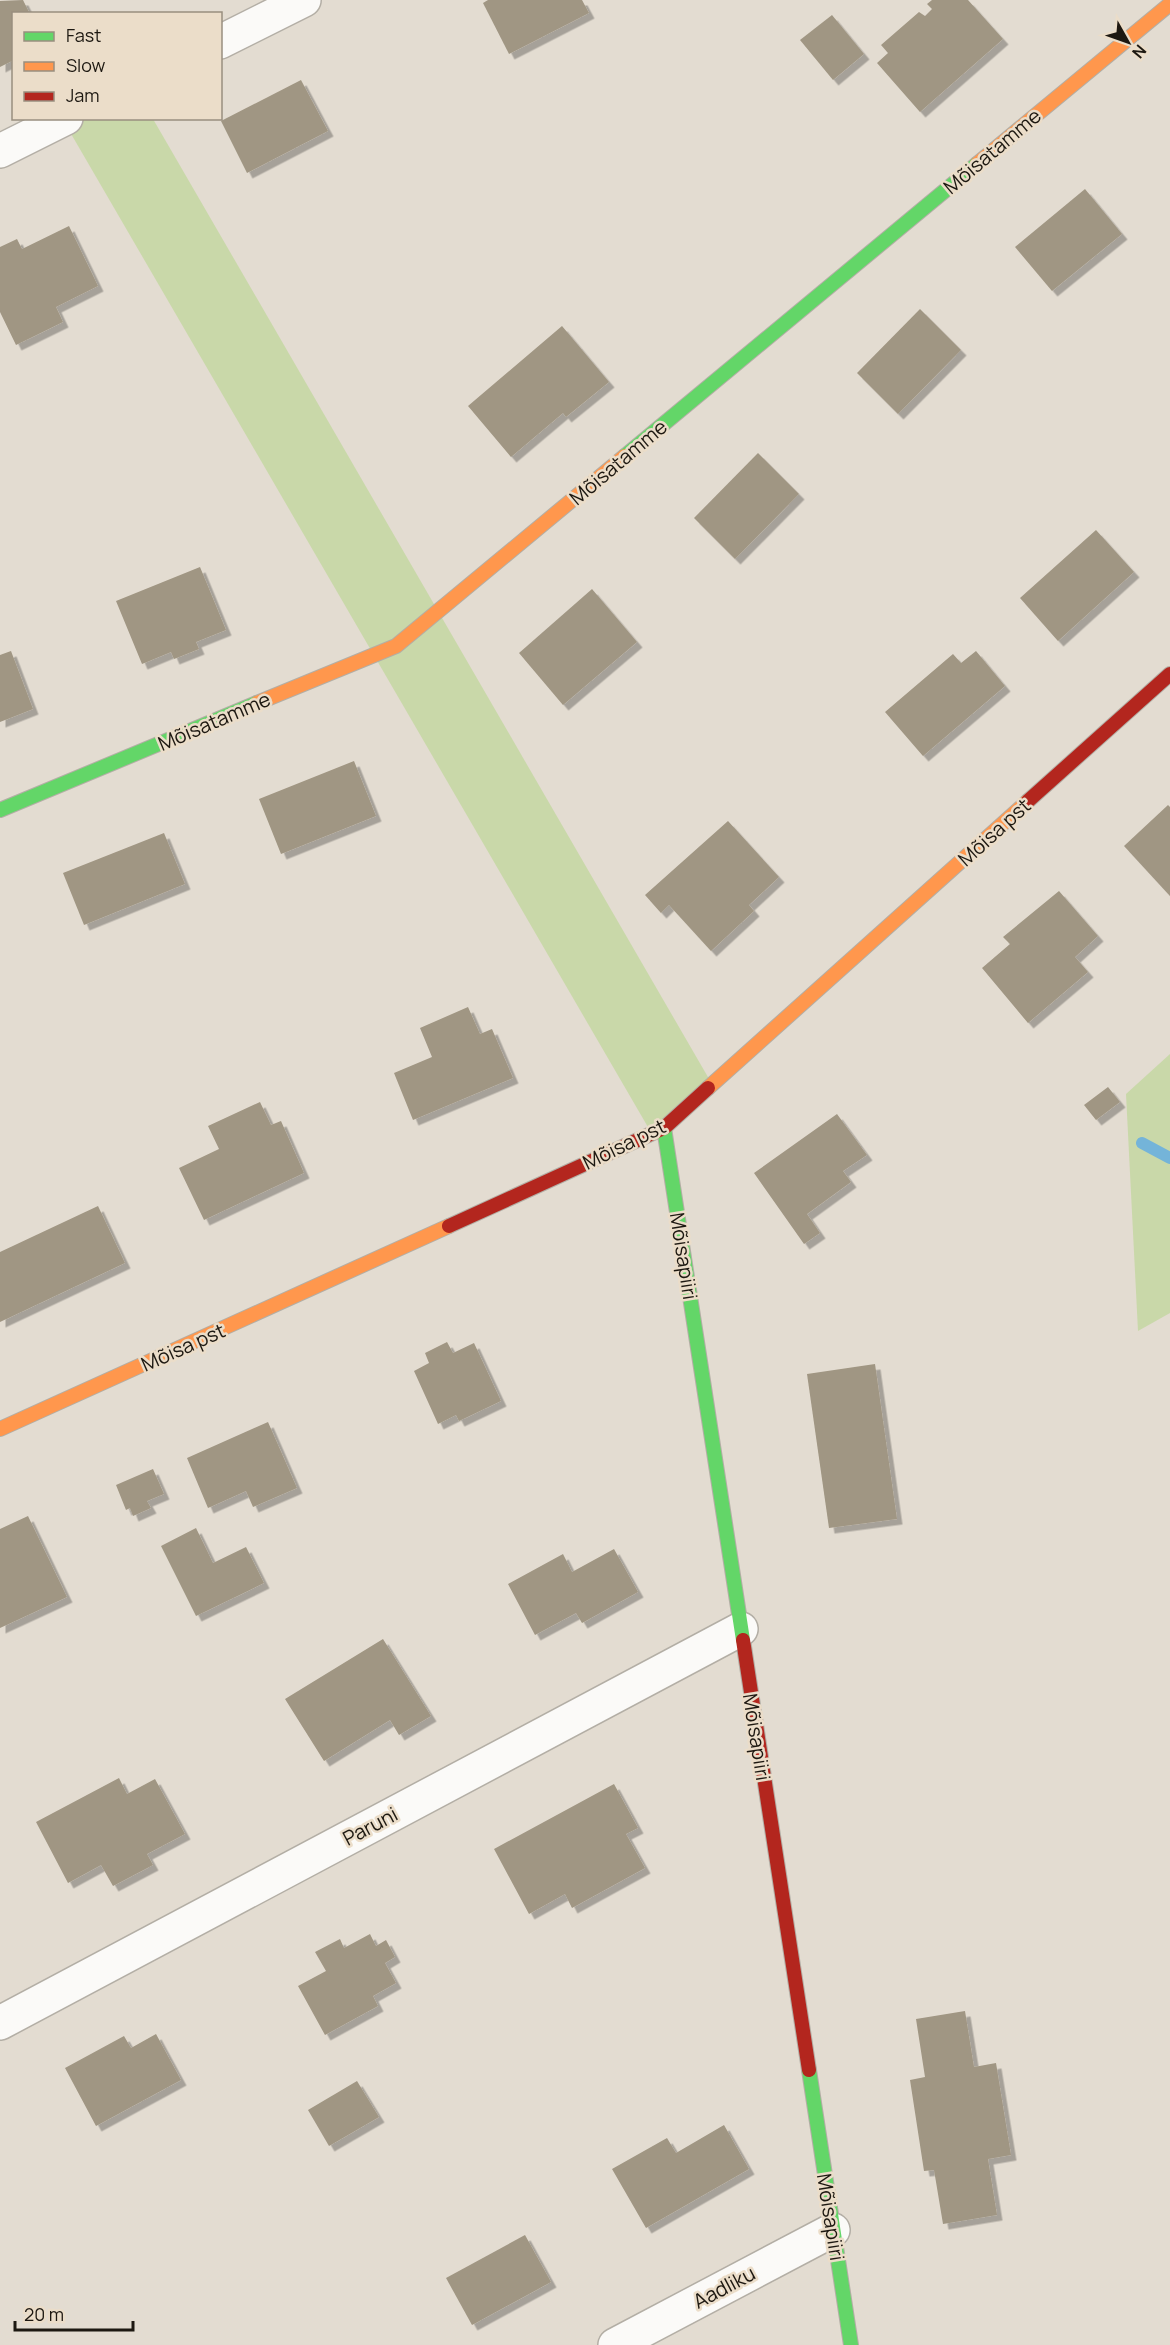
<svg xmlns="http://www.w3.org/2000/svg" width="1170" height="2345" viewBox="0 0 1170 2345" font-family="Manrope,sans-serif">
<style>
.green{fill:#c9d8a9}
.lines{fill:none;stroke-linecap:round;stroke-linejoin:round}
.stream{stroke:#74b4d9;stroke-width:12}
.building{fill:#a09683;filter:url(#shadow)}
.street-casing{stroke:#b3aea5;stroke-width:36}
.fast-casing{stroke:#b3aea5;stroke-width:16}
.slow-casing{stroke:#b3aea5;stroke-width:16}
.jam-casing{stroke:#b3aea5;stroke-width:16}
.street{stroke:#fbfaf8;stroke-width:33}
.fast{stroke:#63d668;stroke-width:14}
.slow{stroke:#ff974d;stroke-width:14}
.jam{stroke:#b3261e;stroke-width:14}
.labels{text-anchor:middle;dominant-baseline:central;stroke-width:5;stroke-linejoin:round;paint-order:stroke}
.street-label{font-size:20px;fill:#1d1811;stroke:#ebddc9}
</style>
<defs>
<filter id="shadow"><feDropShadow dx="5.5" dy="5.5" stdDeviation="0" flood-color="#0004"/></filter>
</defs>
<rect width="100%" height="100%" fill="#e3dcd1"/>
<g class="green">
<polygon points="66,118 153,119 712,1084 652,1134 63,120"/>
<polygon points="1170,1054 1170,1313 1138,1331 1126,1094"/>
</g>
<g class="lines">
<polyline class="stream" points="1142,1143 1170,1158"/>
</g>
<g class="building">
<polygon points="23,0 30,14 14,14 14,60 0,67 0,1"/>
<polygon points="488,0 582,0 589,13 509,54 483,3"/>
<polygon points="932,0 968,0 1003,39 920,112 877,63 888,53 881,45 919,12 925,16 932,9 927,4"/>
<polygon points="832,15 864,54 833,80 800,40"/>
<polygon points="301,80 328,131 247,173 221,121"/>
<polygon points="1085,189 1122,234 1052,291 1015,247"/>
<polygon points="69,226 98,286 56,307 63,322 16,345 0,312 0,247 17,239 22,249"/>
<polygon points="920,309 961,350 898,414 857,373"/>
<polygon points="562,326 609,382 566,417 563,413 511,457 468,406"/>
<polygon points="758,453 799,494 735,559 694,518"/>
<polygon points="1096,530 1134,572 1058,641 1020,598"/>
<polygon points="200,567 226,630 196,642 199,649 174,659 171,652 142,664 116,601"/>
<polygon points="592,589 637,642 563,705 519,653"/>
<polygon points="11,651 33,709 0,722 0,655"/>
<polygon points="976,651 1005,686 923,756 885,712 953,654 961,663"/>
<polygon points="354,761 376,816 281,854 259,799"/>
<polygon points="1168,805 1170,807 1170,896 1124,846"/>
<polygon points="728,821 779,877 749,905 754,911 711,951 669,905 661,913 645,895"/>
<polygon points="164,833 185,884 84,925 63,873"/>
<polygon points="1059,891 1098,936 1075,957 1088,972 1028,1023 982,968 1010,944 1003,937"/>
<polygon points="468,1007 480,1034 492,1029 513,1078 413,1120 394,1073 432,1057 420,1028"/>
<polygon points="1108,1087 1120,1102 1096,1120 1084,1105"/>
<polygon points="260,1102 271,1125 281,1121 304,1173 204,1220 179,1168 219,1149 208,1126"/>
<polygon points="837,1114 867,1155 843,1171 851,1182 807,1214 820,1233 804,1244 754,1173"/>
<polygon points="98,1206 125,1263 0,1322 0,1252"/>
<polygon points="447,1342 453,1353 474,1343 501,1401 459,1421 456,1415 438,1424 414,1371 429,1363 425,1353"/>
<polygon points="875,1364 897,1519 829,1528 807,1374"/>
<polygon points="268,1422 297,1488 253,1507 246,1491 208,1508 187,1458"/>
<polygon points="153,1469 164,1494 147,1501 151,1508 133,1516 130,1508 126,1510 116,1485"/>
<polygon points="28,1516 67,1597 0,1628 0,1529"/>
<polygon points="196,1528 213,1563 246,1547 264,1583 196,1616 161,1546"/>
<polygon points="614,1549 638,1592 582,1623 576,1613 535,1635 508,1584 563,1554 572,1572"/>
<polygon points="383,1639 431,1716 399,1735 390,1720 324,1761 285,1699"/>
<polygon points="119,1778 127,1794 155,1779 185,1834 147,1854 153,1865 113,1886 101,1865 68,1883 36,1822"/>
<polygon points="614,1784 638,1828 626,1834 645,1868 572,1908 565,1894 529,1914 494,1849"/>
<polygon points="370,1934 376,1946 386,1940 395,1957 385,1963 396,1983 373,1996 378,2006 325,2035 298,1986 326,1971 315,1952 340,1939 344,1948"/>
<polygon points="965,2011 974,2067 996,2063 1011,2155 988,2159 997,2215 943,2224 934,2170 924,2171 910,2080 925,2077 916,2019"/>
<polygon points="156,2034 181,2080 96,2126 65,2068 124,2036 131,2048"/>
<polygon points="357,2081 379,2117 329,2146 308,2110"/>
<polygon points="724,2125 749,2169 646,2228 612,2169 667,2138 676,2153"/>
<polygon points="525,2235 551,2282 472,2325 446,2278"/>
</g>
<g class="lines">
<defs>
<g id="street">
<polyline points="220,42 304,0"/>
<polyline points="0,151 66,118"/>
<polyline points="0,2023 741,1629"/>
<polyline points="615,2345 833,2230"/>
</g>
<g id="fast">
<polyline points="625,456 977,164"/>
<polyline points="0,810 257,703"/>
<polyline points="664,1128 743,1640"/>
<polyline points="809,2070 851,2345"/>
</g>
<g id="slow">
<polyline points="977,164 1170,4"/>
<polyline points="257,703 396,646 625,456"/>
<polyline points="708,1088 1028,801"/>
<polyline points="0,1429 449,1226"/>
</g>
<g id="jam">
<polyline points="1028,801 1170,674"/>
<polyline points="449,1226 664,1128 708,1088"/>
<polyline points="743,1640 809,2070"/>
</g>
</defs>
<use href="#street" class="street-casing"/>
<use href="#fast" class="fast-casing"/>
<use href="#slow" class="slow-casing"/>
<use href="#jam" class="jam-casing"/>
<use href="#street" class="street"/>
<use href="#fast" class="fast"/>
<use href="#slow" class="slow"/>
<use href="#jam" class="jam"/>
</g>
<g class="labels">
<g class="street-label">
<text transform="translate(992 151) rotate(-40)">Mõisatamme</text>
<text transform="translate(618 462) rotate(-40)">Mõisatamme</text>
<text transform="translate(214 721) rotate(-23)">Mõisatamme</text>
<text transform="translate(994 832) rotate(-42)">Mõisa pst</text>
<text transform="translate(624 1144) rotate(-26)">Mõisa pst</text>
<text transform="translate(684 1256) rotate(81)">Mõisapiiri</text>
<text transform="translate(183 1347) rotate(-24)">Mõisa pst</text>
<text transform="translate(757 1737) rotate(81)">Mõisapiiri</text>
<text transform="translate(370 1826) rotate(-28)">Paruni</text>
<text transform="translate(831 2217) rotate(81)">Mõisapiiri</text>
<text transform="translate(724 2287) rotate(-28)">Aadliku</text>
</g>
</g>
<rect x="12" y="12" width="210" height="108" fill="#ebddc9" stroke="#998e7f" stroke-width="1.5"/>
<rect x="24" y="32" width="30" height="9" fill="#63d668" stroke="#998e7f" stroke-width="1.5"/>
<text x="66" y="42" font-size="18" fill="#1d1811">Fast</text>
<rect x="24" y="62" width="30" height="9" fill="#ff974d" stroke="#998e7f" stroke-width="1.5"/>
<text x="66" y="72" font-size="18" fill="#1d1811">Slow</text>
<rect x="24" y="92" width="30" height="9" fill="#b3261e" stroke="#998e7f" stroke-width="1.5"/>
<text x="66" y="102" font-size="18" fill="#1d1811">Jam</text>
<g transform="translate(1128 42) rotate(130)" stroke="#ebddc9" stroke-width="4.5" paint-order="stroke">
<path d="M0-4.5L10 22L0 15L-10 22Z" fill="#1d1811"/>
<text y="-9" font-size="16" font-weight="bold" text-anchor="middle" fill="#1d1811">N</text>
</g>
<path d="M15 2321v9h118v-9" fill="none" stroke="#1d1811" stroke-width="3"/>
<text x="24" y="2321" font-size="18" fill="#1d1811" stroke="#ebddc9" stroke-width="4.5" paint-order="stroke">20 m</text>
</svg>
